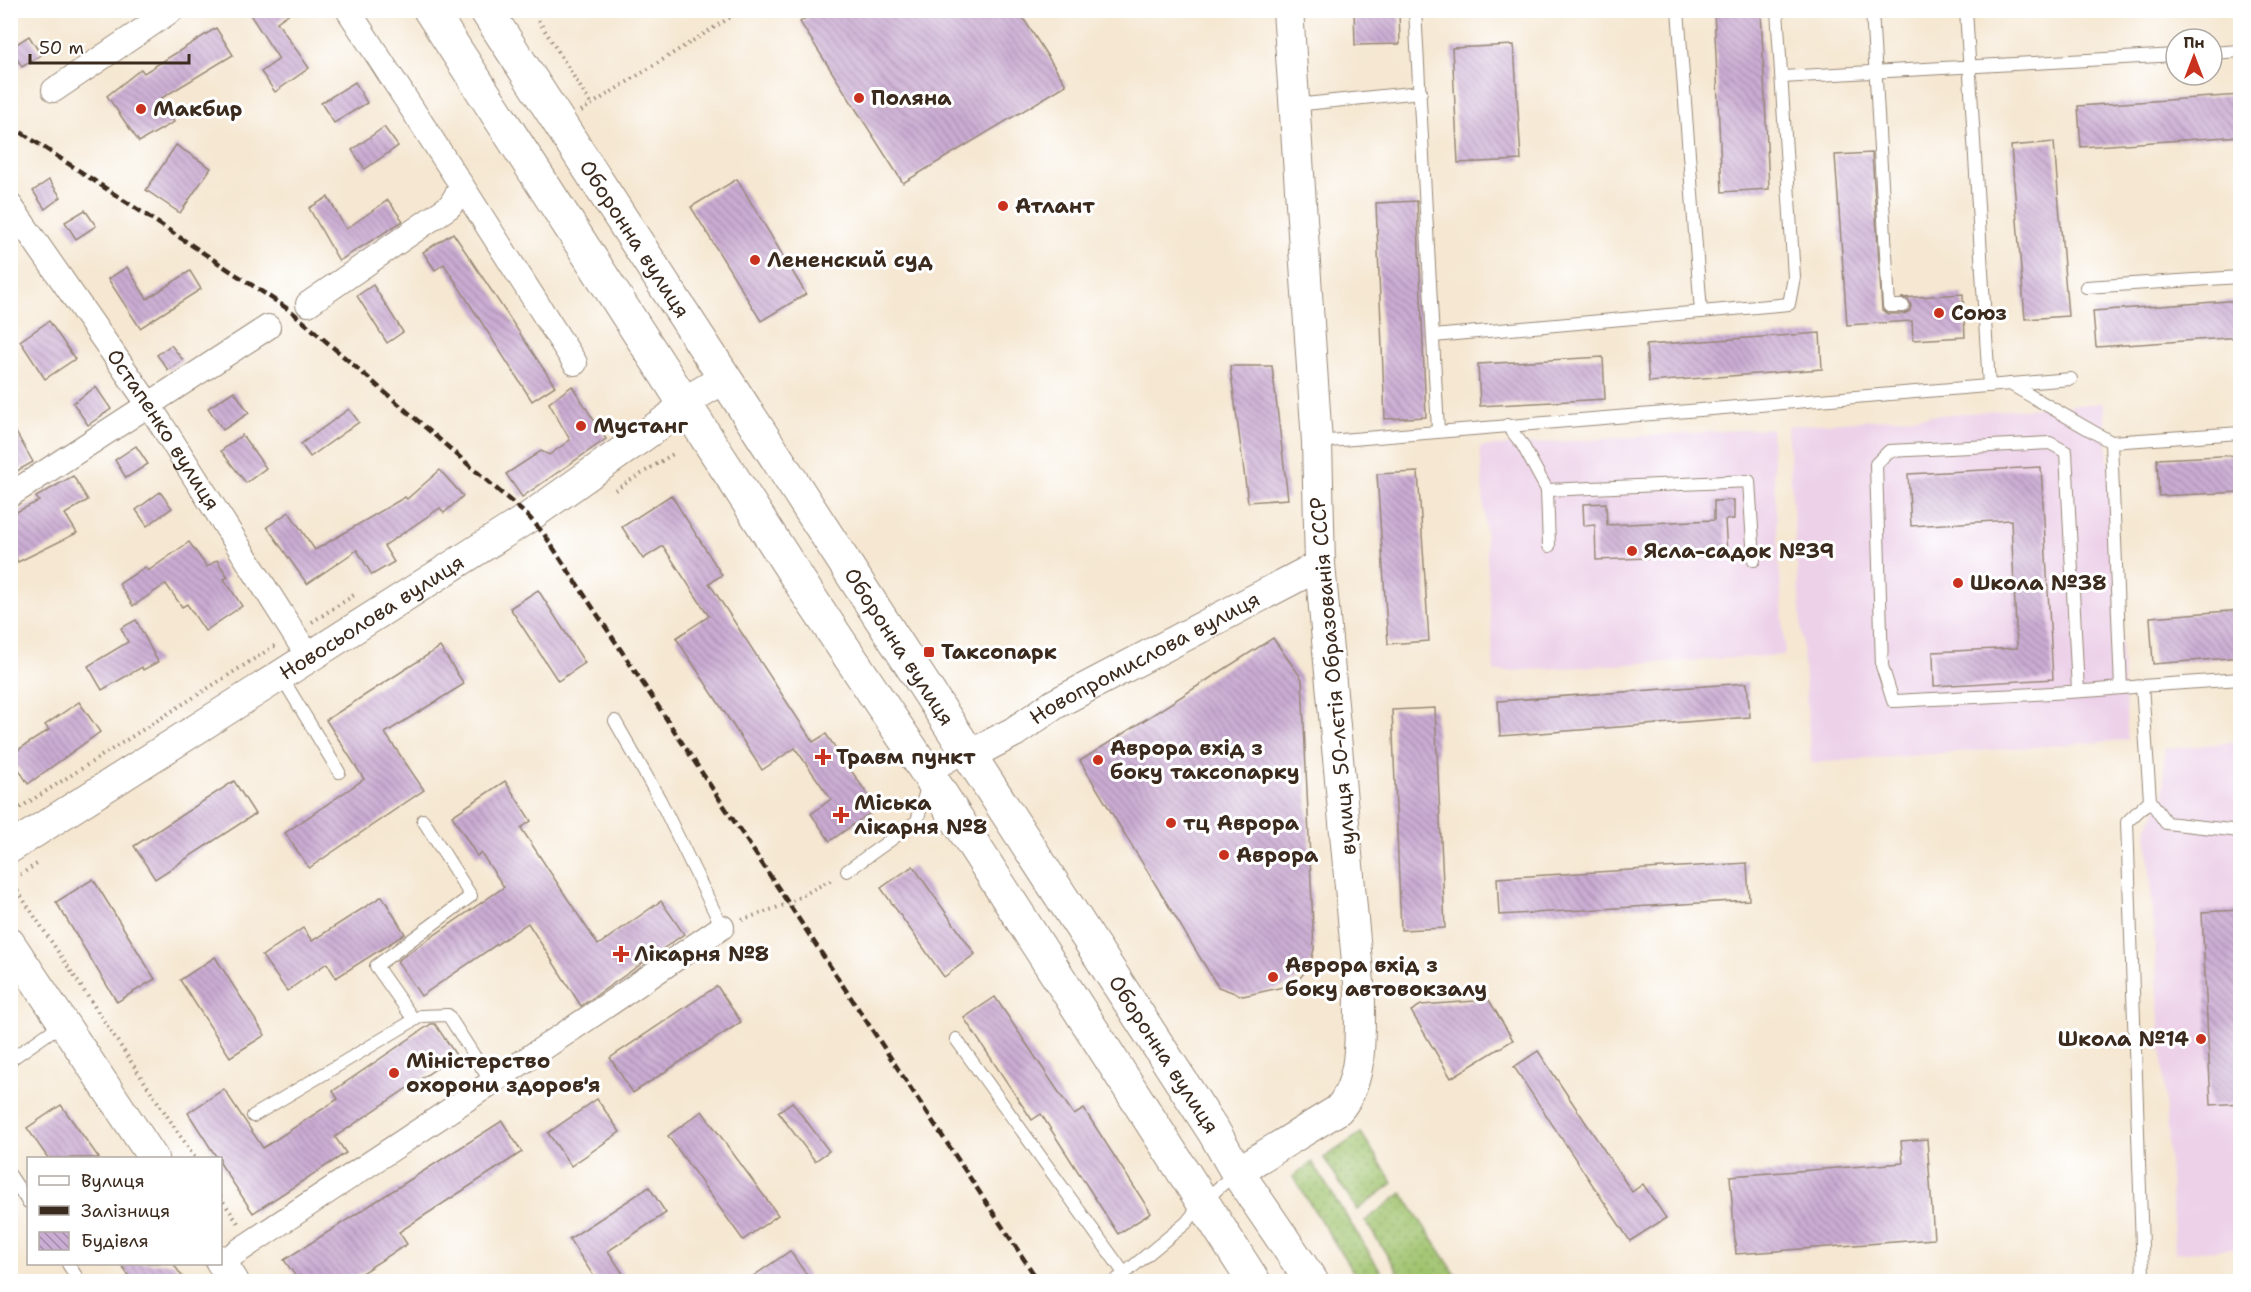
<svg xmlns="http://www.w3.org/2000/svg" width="2251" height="1292" viewBox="0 0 2251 1292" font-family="'Shantell Sans',sans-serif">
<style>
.built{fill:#edd1e9}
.grass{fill:url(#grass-dots);stroke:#6d7645;stroke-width:1.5}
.building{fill:url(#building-back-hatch)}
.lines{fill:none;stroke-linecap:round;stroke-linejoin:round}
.service-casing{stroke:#988878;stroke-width:14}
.minor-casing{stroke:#988878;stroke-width:26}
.tertiary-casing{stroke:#988878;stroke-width:32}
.primary-casing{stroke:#988878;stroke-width:35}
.path{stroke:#988878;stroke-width:4;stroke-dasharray:1.5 4.5;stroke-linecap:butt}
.service{stroke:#fff;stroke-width:12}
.minor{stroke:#fff;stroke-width:24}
.tertiary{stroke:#fff;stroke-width:30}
.primary{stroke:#fff;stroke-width:33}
.rail{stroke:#3b2a1e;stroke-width:4.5;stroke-dasharray:9 4.5;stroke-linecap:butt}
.poi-dot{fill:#c8321e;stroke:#fff;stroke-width:2}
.labels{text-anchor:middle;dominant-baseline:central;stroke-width:6;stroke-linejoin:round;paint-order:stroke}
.poi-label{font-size:21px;font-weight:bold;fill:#3b2a1e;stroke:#fff;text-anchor:start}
.street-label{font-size:21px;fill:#3b2a1e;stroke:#fff}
</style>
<defs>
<pattern id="grass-dots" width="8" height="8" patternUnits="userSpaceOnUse" patternTransform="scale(1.5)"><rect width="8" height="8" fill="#9fc26c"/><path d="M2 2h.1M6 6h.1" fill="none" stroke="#839e58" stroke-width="1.8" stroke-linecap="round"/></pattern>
<pattern id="building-back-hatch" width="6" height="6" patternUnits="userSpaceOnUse" patternTransform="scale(1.5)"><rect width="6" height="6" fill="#cbacd3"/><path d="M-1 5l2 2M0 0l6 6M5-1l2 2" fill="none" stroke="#a68cab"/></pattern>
</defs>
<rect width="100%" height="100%" fill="#fff"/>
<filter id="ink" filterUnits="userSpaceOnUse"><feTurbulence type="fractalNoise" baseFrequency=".0167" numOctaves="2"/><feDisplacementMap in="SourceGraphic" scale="12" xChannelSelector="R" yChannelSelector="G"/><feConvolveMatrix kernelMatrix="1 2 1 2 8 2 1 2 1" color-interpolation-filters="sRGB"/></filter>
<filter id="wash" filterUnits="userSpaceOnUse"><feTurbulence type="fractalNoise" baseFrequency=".008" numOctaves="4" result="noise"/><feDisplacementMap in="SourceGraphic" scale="24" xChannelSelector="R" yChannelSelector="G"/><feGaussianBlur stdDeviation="1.35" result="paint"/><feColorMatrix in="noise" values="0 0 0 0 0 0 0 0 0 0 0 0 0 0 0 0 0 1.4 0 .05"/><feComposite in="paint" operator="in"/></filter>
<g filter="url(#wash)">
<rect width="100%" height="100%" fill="#f5e7d1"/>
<g class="built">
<polygon points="2104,403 2128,740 1811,763 1787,426"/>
<polygon points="1771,428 1785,655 1494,672 1480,447"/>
<polygon points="2240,742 2240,1248 2175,1253 2147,829 2164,794 2164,749"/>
</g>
<g class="grass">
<polygon points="1361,1133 1393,1183 1357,1210 1324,1158"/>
<polygon points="1312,1162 1387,1281 1359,1281 1293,1177"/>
<polygon points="1402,1193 1460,1281 1404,1281 1365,1221"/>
</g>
<g id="blocks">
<g class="building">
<polygon points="247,10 294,10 277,22 309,68 275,92 261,72 279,59"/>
<polygon points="818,10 1018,10 1066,85 903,183 800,22"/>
<polygon points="1354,10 1399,10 1400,44 1355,45"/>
<polygon points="1714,10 1761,10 1769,189 1722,192"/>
<polygon points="216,28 233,55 160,99 174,122 139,142 107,96 141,69 144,73"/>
<polygon points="29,36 41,55 22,67 10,48"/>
<polygon points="1514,45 1521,160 1458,163 1452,48"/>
<polygon points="355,82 367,103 334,123 321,103"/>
<polygon points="2241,95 2241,136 2081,147 2078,106"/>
<polygon points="384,127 398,146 365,169 352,150"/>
<polygon points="2054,142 2068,316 2025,319 2011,146"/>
<polygon points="176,145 211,168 180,213 146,190"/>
<polygon points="1872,153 1882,310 1888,314 1904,314 1910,311 1911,305 1908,299 1901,298 1963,294 1965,337 1913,340 1912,321 1847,325 1835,155"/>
<polygon points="737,179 806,294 761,321 691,207"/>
<polygon points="49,180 61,197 45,209 33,191"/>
<polygon points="328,197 346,229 388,200 403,221 339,261 309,208"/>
<polygon points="1417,201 1426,417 1385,419 1376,203"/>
<polygon points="85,210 96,226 76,239 65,222"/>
<polygon points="453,233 555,386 532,401 444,264 435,270 423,252"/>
<polygon points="127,267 147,299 190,271 201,289 140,328 108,279"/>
<polygon points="373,285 403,332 387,343 357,296"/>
<polygon points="2241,300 2241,337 2096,347 2093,311"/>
<polygon points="49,321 75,359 45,379 20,341"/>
<polygon points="1820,333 1822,369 1649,382 1646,345"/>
<polygon points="171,345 183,360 168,370 157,355"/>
<polygon points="1603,357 1605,399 1480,406 1478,364"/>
<polygon points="1230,366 1272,366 1288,499 1248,502"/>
<polygon points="572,386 606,439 522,497 506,474 541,451 549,455 570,440 549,403"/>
<polygon points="96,387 111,409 88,425 73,403"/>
<polygon points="234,391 249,413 223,430 208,408"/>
<polygon points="349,409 359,422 310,457 301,444"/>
<polygon points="10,422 33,462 10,475"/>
<polygon points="242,435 266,468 246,483 221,451"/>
<polygon points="136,446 148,464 126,478 115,460"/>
<polygon points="2241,455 2241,492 2159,496 2157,459"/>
<polygon points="2041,467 2053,679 1934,686 1933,652 2017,648 2011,520 1911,526 1908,474"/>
<polygon points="440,470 463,496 444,513 440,508 384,546 394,562 372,575 357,550 307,584 267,527 289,512 315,550 405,497 407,499"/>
<polygon points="1418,472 1429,641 1388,644 1377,474"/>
<polygon points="73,476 88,500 65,514 77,533 18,562 10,547 10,515 39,501 36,497"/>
<polygon points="160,492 172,508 147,526 136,510"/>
<polygon points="671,495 722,575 709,583 813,742 826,734 877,808 830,841 811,814 831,799 795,748 762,770 676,638 709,616 663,546 643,559 622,527"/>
<polygon points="1734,500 1734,519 1725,520 1727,555 1596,560 1595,525 1584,526 1583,504 1606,503 1607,525 1714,520 1714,501"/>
<polygon points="189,542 207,567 217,560 228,577 224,579 242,606 205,631 187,604 182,607 166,584 133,606 119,584 145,567 148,571"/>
<polygon points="538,590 585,663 558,681 510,608"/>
<polygon points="2241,610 2241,657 2153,664 2150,617"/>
<polygon points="136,620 158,662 143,670 142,667 102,690 88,666 128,642 121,628"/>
<polygon points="1273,638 1302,679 1314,949 1310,966 1299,979 1283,987 1243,996 1218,987 1080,761"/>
<polygon points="440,647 464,684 385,733 424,790 309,868 285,833 364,779 326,720"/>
<polygon points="1747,683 1750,717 1500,736 1498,701"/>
<polygon points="79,702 100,732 28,784 10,755 49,730 45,725"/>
<polygon points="1435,708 1445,928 1401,930 1392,710"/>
<polygon points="234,781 255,814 155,879 134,846"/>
<polygon points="505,781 531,821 521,828 598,945 661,901 684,934 581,1006 528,923 421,996 397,961 504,887 481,853 477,856 452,816"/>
<polygon points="1747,863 1749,900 1499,915 1497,878"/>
<polygon points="913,866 975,954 944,977 881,888"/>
<polygon points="93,879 155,979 117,1002 56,902"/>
<polygon points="382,896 405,934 336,978 327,963 287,991 262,956 303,928 312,941"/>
<polygon points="2241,910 2241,1103 2211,1105 2202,912"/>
<polygon points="215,957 265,1035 230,1057 180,980"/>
<polygon points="717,986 741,1022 633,1093 610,1058"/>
<polygon points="995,997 1074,1115 1084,1109 1151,1213 1118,1234 1041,1114 1032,1120 964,1018"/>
<polygon points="1489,1000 1513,1040 1451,1078 1411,1011 1421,1005"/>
<polygon points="431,1024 435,1024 456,1055 335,1137 346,1153 253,1213 220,1163 220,1158 217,1158 188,1113 224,1089 263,1148 338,1099 333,1091"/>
<polygon points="1538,1051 1632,1192 1643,1184 1666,1218 1630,1241 1514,1067"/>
<polygon points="597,1099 620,1132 571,1166 548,1133"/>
<polygon points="792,1102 829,1151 815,1161 778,1112"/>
<polygon points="61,1105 99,1158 48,1158 27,1128"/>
<polygon points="702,1111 778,1215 743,1240 668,1136"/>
<polygon points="502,1121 522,1152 399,1232 407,1244 349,1281 299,1281 284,1260"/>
<polygon points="1927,1139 1934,1239 1736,1254 1730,1176 1903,1163 1901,1141"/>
<polygon points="649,1187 666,1213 608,1251 628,1281 597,1281 569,1239"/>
<polygon points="790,1251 811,1281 746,1281"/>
<polygon points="120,1263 173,1263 185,1281 132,1281"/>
</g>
</g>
</g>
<g filter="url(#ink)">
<use href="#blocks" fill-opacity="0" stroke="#988878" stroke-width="1.5"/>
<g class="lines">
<defs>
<g id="service">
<polyline points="1415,10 1438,430"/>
<polyline points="1678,10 1701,312"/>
<polyline points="1872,10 1889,306 1903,306"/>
<polyline points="1966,10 1989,386"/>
<polyline points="2212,53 2240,51"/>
<polyline points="1782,77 2176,55"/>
<polyline points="1295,105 1421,92"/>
<polyline points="2086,287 2240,277"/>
<polyline points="1433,336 1789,304 1794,277 1777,10"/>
<polyline points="2010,384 2111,442 2121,688"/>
<polyline points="1507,425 1522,444 1547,490"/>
<polyline points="1317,442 2071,379"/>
<polyline points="2111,442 2240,433"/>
<polyline points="1549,546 1547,490 1749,481 1754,560"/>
<polyline points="281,676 339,772"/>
<polyline points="2142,686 2240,679"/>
<path d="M2078,691l-12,-239 -16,-9 -161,8 -13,13 6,202 11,35c83,-5 167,-6 249,-15l8,114 -23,22 16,453"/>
<polyline points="615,721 660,800 722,927"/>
<polyline points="2150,800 2166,823 2240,831"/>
<polyline points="847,871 917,821 930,777 969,755"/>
<polyline points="414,1020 376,966 471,896 423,820"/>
<polyline points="956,1039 1124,1273"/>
<polyline points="10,1060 63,1023"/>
<polyline points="253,1116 421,1016 448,1015 491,1082"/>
<polyline points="10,1175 28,1202"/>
<polyline points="68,1264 80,1282"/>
<polyline points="1114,1282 1186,1223 1202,1203 1235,1173"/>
</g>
<g id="minor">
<polyline points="54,90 172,10"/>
<polyline points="462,186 575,363"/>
<path id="s1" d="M10,205l139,200 161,254"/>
<polyline points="308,304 450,206 462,186 348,10"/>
<polyline points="10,495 268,327"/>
<path d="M222,1262c167,-112 335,-221 500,-335"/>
</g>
<g id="tertiary">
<path id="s2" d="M970,755l44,-23 41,-28 265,-139"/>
<path id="s3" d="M10,848l519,-331 140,-99 17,-17 39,-23"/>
<polyline points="10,943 153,1158"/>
<path d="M1237,1172l101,-62c27,-30 21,-78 22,-116l-40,-429 -3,-123 -29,-432"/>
<polyline points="220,1260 234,1282"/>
</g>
<g id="primary">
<polyline points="430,10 811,599 930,777 1254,1282"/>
<path id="s4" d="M486,10l728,1122 23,40 75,110"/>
</g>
</defs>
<use href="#service" class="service-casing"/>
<use href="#minor" class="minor-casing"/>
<use href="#tertiary" class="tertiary-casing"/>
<use href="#primary" class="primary-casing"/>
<g class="path">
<polyline points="532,10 591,104"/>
<polyline points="581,111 742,10"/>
<polyline points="615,490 673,454"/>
<polyline points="312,622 354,595"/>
<polyline points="10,814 276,645"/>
<polyline points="10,881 40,862"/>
<polyline points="11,881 195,1158"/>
<polyline points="742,920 787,904 834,878"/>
<polyline points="220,1197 240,1226"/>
</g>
<use href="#service" class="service"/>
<use href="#minor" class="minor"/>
<use href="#tertiary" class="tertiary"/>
<use href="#primary" class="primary"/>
<polyline class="rail" points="10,125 291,311 529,517 544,534 1039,1282"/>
</g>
</g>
<g class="poi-dot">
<circle cx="859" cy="98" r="6"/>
<circle cx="141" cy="109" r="6"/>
<circle cx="1003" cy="206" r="6"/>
<circle cx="755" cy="260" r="6"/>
<circle cx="1939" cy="313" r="6"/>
<circle cx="581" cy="426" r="6"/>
<circle cx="1632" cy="551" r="6"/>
<circle cx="1958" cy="583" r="6"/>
<rect x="923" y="646" width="12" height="12" rx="3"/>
<path d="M820 748h6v6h6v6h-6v6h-6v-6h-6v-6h6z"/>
<circle cx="1098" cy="760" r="6"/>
<path d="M838 806h6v6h6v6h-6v6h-6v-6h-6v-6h6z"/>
<circle cx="1171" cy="823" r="6"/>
<circle cx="1224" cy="855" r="6"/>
<path d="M618 945h6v6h6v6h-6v6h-6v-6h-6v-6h6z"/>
<circle cx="1273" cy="977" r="6"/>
<circle cx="2201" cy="1039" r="6"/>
<circle cx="394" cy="1073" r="6"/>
</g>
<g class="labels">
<g class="poi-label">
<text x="871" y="98">Поляна</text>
<text x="153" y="109">Макбир</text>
<text x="1015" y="206">Атлант</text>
<text x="767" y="260">Лененский суд</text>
<text x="1951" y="313">Союз</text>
<text x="593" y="426">Мустанг</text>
<text x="1644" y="551">Ясла-садок №39</text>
<text x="1970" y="583">Школа №38</text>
<text x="941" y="652">Таксопарк</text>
<text x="1110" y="748">Аврора вхід з<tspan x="1110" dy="24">боку таксопарку</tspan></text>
<text x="836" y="757">Травм пункт</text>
<text x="854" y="803">Міська<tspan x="854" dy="24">лікарня №8</tspan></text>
<text x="1183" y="823">тц Аврора</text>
<text x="1236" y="855">Аврора</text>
<text x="634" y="954">Лікарня №8</text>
<text x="1285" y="965">Аврора вхід з<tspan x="1285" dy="24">боку автовокзалу</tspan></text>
<text x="2189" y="1039" text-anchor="end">Школа №14</text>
<text x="406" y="1061">Міністерство<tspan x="406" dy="24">охорони здоров'я</tspan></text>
</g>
<g class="street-label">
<text stroke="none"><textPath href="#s4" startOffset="273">Оборонна вулиця</textPath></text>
<text stroke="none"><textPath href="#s1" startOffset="272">Остапенко вулиця</textPath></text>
<text stroke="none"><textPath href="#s3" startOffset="429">Новосьолова вулиця</textPath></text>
<text stroke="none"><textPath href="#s4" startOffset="759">Оборонна вулиця</textPath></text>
<text stroke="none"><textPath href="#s2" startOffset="200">Новопромислова вулиця</textPath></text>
<text transform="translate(1333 676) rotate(-95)">вулиця 50-лєтія Образованія СССР</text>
<text stroke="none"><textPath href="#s4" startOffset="1245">Оборонна вулиця</textPath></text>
</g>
</g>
<rect width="2251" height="1292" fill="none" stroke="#fff" stroke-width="36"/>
<rect x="27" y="1157" width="195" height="108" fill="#ffffff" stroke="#b1aaa5" stroke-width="1.5"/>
<rect x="39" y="1176" width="30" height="9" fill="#ffffff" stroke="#b1aaa5" stroke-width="1.5"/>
<text x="81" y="1187" font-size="18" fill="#3b2a1e">Вулиця</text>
<rect x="39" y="1206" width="30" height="9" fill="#3b2a1e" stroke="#b1aaa5" stroke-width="1.5"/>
<text x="81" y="1217" font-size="18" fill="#3b2a1e">Залізниця</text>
<rect x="39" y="1232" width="30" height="18" fill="url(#building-back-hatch)" stroke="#b1aaa5" stroke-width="1.5"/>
<text x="81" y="1247" font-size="18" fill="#3b2a1e">Будівля</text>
<g transform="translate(2194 57)"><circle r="28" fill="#ffffff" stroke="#b1aaa5" stroke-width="1.5"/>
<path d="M0-4.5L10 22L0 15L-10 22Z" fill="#c8321e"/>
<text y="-9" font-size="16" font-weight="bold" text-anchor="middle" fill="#3b2a1e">Пн</text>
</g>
<path d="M30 54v9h159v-9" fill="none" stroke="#3b2a1e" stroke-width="3"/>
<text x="39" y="54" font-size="18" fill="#3b2a1e" stroke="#ffffff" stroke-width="4.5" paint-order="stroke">50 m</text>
</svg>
